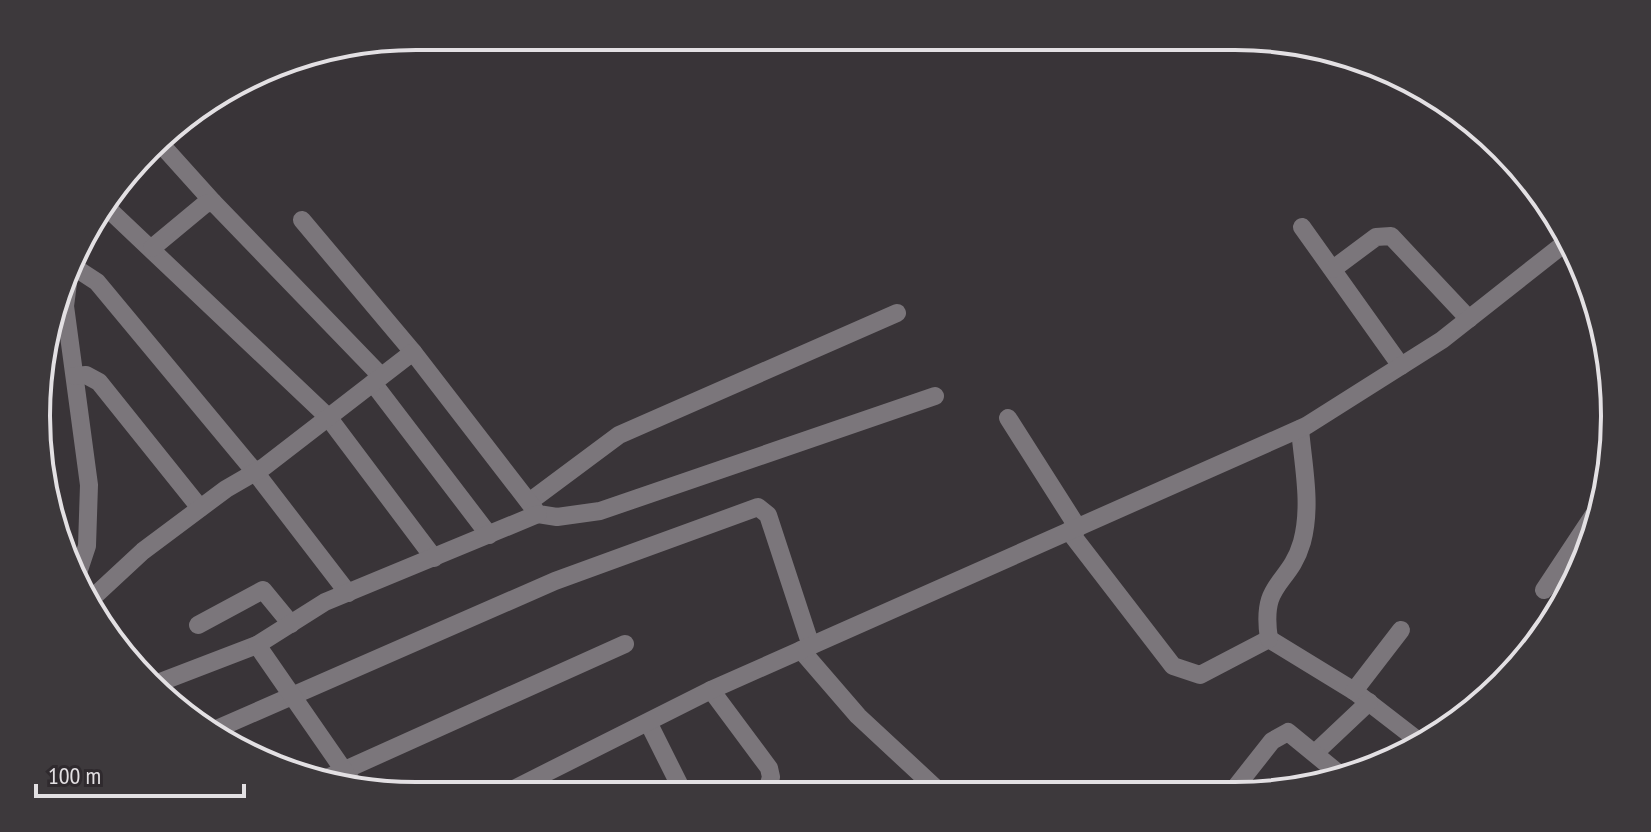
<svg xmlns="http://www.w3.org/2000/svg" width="1651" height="832" viewBox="0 0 1651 832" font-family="'PT Sans Narrow',sans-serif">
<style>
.water{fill:#3e103e;stroke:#704e70;stroke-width:2}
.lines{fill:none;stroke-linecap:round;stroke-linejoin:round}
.minor{stroke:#7b767b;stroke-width:18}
.rim{fill:none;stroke:#e3e0e3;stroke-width:4}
</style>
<rect width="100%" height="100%" fill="#393438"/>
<polygon class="water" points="40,440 53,475 49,496 39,465"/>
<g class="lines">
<g class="minor">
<polyline points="159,142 213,202"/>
<polyline points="102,203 328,417 434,558"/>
<polyline points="302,220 413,352"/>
<polyline points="1302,227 1401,366"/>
<polyline points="152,248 205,204 213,202 381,376"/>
<polyline points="74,267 97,282 255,472 348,593"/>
<polyline points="1333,269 1376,237 1391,236 1469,319"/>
<polyline points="68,283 65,306 89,485 87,546 75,582"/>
<polyline points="75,376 86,375 99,382 200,508"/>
<polyline points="373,383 489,535"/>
<polyline points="1008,418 1078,528"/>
<polyline points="529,502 619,435 897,313"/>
<polyline points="1069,531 1173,666 1200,675 1269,639 1354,691 1420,742"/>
<polyline points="1544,590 1593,516"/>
<polyline points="88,602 143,551 226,489 264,467 413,352 538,514 557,517 600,511 935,396"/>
<polyline points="198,625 263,590 291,624"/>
<path d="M1269,639c-9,-59 20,-52 33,-97 10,-37 1,-77 -2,-113"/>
<polyline points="1531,647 1533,648"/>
<polyline points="801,650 858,716 942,794"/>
<polyline points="150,686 257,645"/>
<polyline points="711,690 769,768 771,777 766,794"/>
<polyline points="1354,691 1401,630"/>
<polyline points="649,724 684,794"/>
<polyline points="212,731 555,581 758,507 768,515 811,646"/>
<polyline points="1316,752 1369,702"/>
<polyline points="327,778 625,644"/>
<polyline points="354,785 257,645 325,602 538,514"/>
<polyline points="1231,793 1272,741 1288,732 1338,773"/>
<polyline points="502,795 711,690 1306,426 1442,340 1565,243"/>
</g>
</g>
<path d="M0 0H1651V832H0ZM416 50H1235A366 366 0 0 1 1601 416V416A366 366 0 0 1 1235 782H416A366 366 0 0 1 50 416V416A366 366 0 0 1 416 50Z" fill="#3d393c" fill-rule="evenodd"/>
<path class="rim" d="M416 50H1235A366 366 0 0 1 1601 416V416A366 366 0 0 1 1235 782H416A366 366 0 0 1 50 416V416A366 366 0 0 1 416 50Z"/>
<path d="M36 784v12h208v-12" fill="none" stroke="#e3e0e3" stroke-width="4"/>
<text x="48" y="784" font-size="24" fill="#e3e0e3" stroke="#2f2a2e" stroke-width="6" paint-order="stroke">100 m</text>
</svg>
